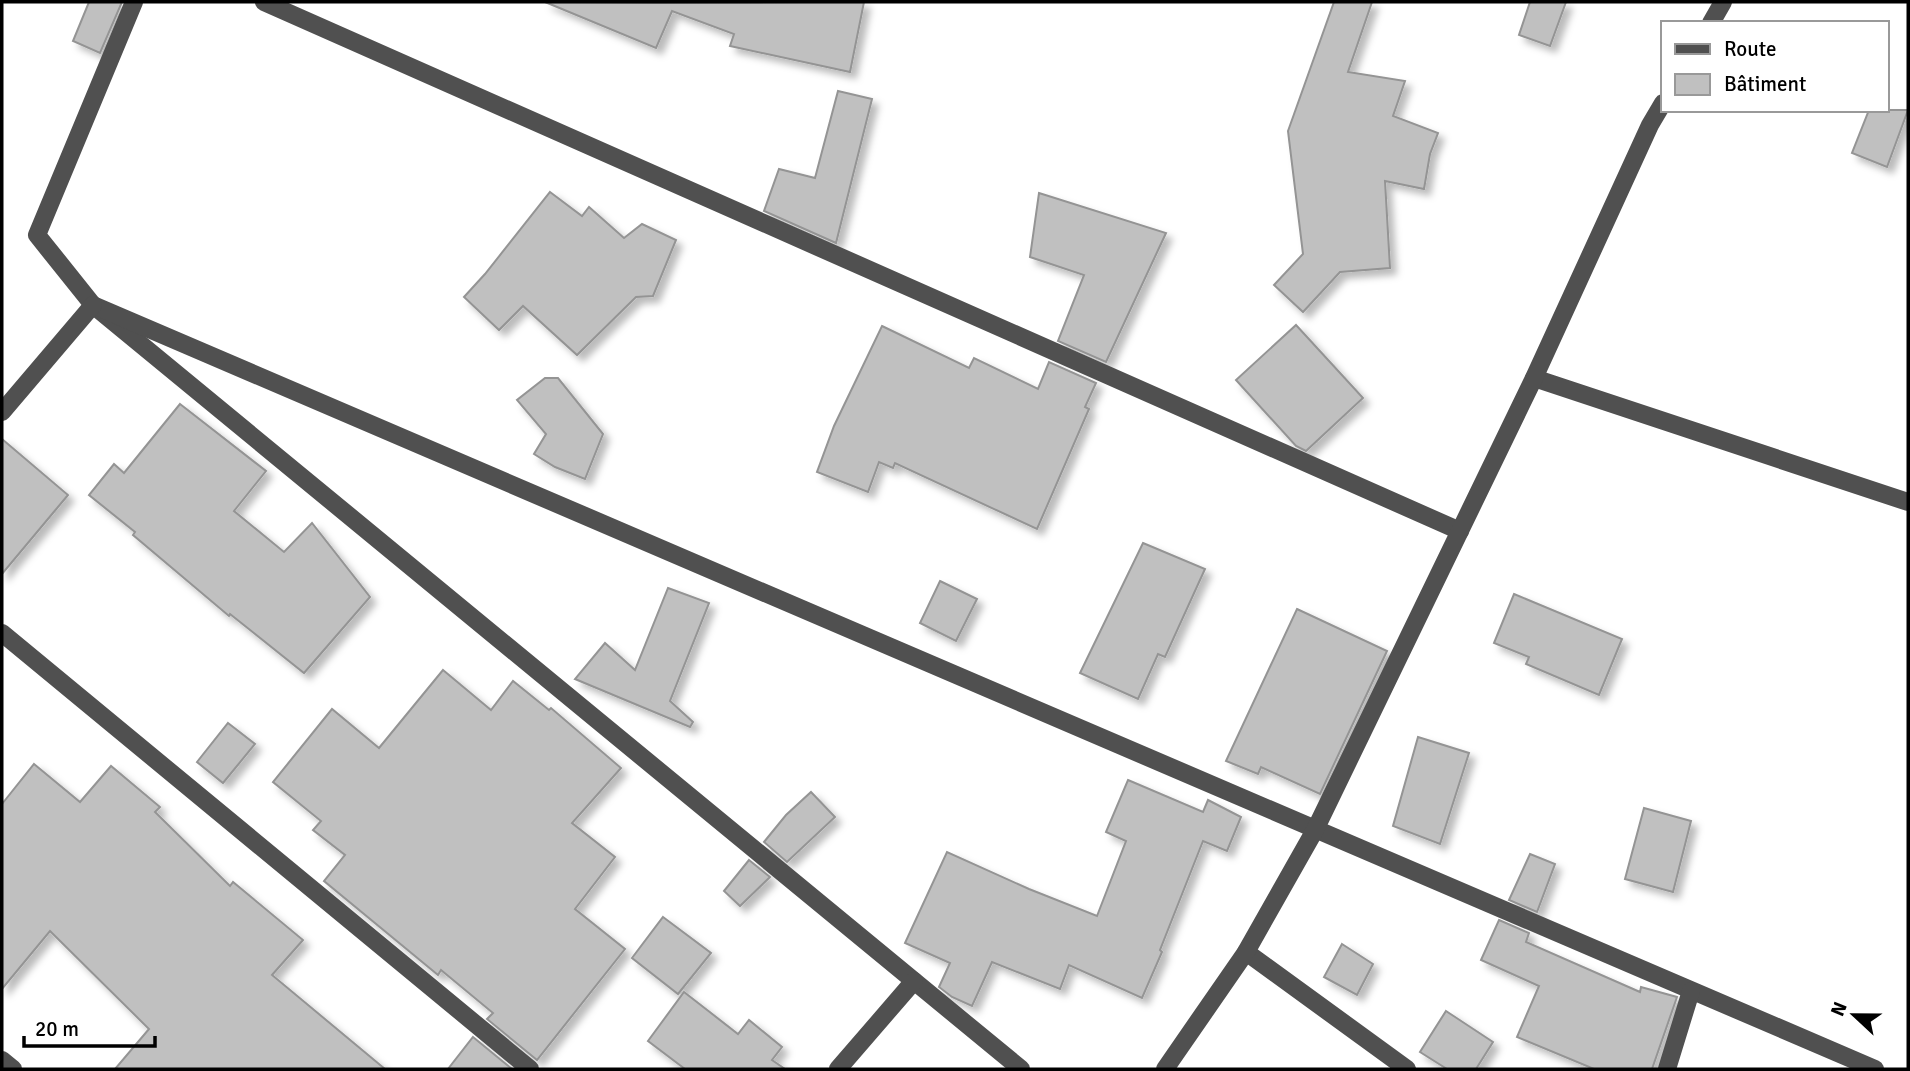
<svg xmlns="http://www.w3.org/2000/svg" width="1910" height="1071" viewBox="0 0 1910 1071" font-family="Signika,sans-serif">
<style>
.building{fill:#c0c0c0;stroke:#949494;stroke-width:2;filter:url(#shadow)}
.lines{fill:none;stroke-linecap:round;stroke-linejoin:round}
.minor{stroke:#505050;stroke-width:18}
</style>
<defs>
<filter id="shadow"><feDropShadow dx="6" dy="6" stdDeviation="3.5" flood-color="#0004"/></filter>
</defs>
<rect width="100%" height="100%" fill="#fff"/>
<g class="building">
<polygon points="89,2 122,2 100,53 73,41"/>
<polygon points="545,2 657,3 864,2 850,72 730,46 734,34 672,11 656,48"/>
<polygon points="1334,2 1372,2 1348,72 1405,81 1393,116 1438,133 1430,154 1424,189 1385,181 1390,268 1340,272 1303,312 1274,285 1303,254 1288,131"/>
<polygon points="1530,2 1566,2 1550,46 1519,35"/>
<polygon points="838,91 872,99 836,243 764,211 779,169 815,178"/>
<polygon points="1869,110 1908,110 1887,167 1852,153"/>
<polygon points="550,192 582,216 589,207 624,238 642,224 676,240 653,296 636,297 577,355 523,306 499,330 464,297 485,274"/>
<polygon points="1039,193 1166,233 1106,362 1058,341 1084,275 1030,257"/>
<polygon points="1296,325 1363,398 1306,451 1296,446 1236,380"/>
<polygon points="882,326 969,368 974,358 1038,389 1049,362 1096,383 1085,407 1089,409 1037,529 895,463 893,468 879,462 868,492 817,472 834,426"/>
<polygon points="545,378 558,378 603,434 585,479 555,467 534,454 546,434 517,400"/>
<polygon points="180,404 266,471 234,511 284,552 312,523 370,597 304,673 230,614 229,616 133,535 135,532 89,495 114,464 124,473"/>
<polygon points="2,439 68,495 2,574"/>
<polygon points="1143,543 1205,569 1165,657 1158,654 1138,699 1080,673"/>
<polygon points="940,581 977,599 956,641 920,623"/>
<polygon points="668,588 709,603 670,701 693,722 690,727 575,679 605,643 635,670"/>
<polygon points="1514,594 1622,639 1599,695 1526,664 1529,657 1494,643"/>
<polygon points="1297,609 1387,651 1320,794 1261,767 1258,774 1226,761"/>
<polygon points="443,670 491,710 513,681 549,710 551,708 621,768 572,823 615,857 575,909 625,949 537,1060 487,1019 493,1013 441,970 438,975 324,881 345,855 313,830 321,821 273,782 332,709 379,748"/>
<polygon points="228,723 255,744 223,783 197,762"/>
<polygon points="1418,737 1469,753 1440,844 1393,826"/>
<polygon points="34,764 80,802 111,766 160,807 155,812 230,886 233,882 303,940 272,975 385,1069 115,1069 149,1029 50,931 2,989 2,804"/>
<polygon points="1128,780 1203,812 1208,800 1241,817 1227,851 1203,841 1160,950 1162,952 1142,998 1069,965 1060,989 992,962 972,1006 952,997 939,987 950,963 905,943 947,852 1029,889 1097,916 1126,841 1106,832"/>
<polygon points="811,792 835,817 787,862 764,842 786,815"/>
<polygon points="1644,808 1691,821 1673,892 1625,879"/>
<polygon points="1530,854 1555,864 1537,912 1509,900"/>
<polygon points="749,860 770,877 740,906 724,891"/>
<polygon points="663,917 711,953 678,994 632,958"/>
<polygon points="1499,920 1529,933 1526,942 1640,992 1641,987 1677,997 1652,1069 1594,1069 1517,1037 1539,986 1481,960"/>
<polygon points="1342,944 1373,964 1357,995 1324,977"/>
<polygon points="684,992 738,1034 749,1020 782,1047 772,1060 785,1069 685,1069 648,1041"/>
<polygon points="1446,1011 1493,1042 1476,1069 1447,1069 1420,1052"/>
<polygon points="473,1037 512,1069 448,1069"/>
</g>
<g class="lines">
<g class="minor">
<polyline points="134,2 37,235 93,305 1021,1069"/>
<polyline points="264,2 1460,531"/>
<polyline points="1711,23 1723,2"/>
<polyline points="93,305 1875,1069"/>
<polyline points="1534,378 1908,502"/>
<polyline points="2,412 93,305"/>
<polyline points="2,633 530,1069"/>
<polyline points="1246,952 1407,1069"/>
<polyline points="2,1060 13,1069"/>
<polyline points="838,1069 914,981"/>
<polyline points="1165,1069 1246,952 1315,830 1534,378 1650,125 1663,103"/>
<polyline points="1667,1069 1691,991"/>
</g>
</g>
<rect width="1910" height="1071" fill="none" stroke="#000000" stroke-width="7"/>
<rect x="1661" y="21" width="228" height="91" fill="#ffffff" stroke="#999999" stroke-width="2"/>
<rect x="1675" y="44" width="35" height="10" fill="#505050" stroke="#999999" stroke-width="2"/>
<text x="1724" y="56" font-size="21" fill="#000000">Route</text>
<rect x="1675" y="74" width="35" height="21" fill="#c0c0c0" stroke="#999999" stroke-width="2"/>
<text x="1724" y="91" font-size="21" fill="#000000">Bâtiment</text>
<g transform="translate(1854 1015) rotate(292)" stroke="#ffffff" stroke-width="5" paint-order="stroke">
<path d="M0-5L12 26L0 18L-12 26Z" fill="#000000"/>
<text y="-10" font-size="19" font-weight="bold" text-anchor="middle" fill="#000000">N</text>
</g>
<path d="M24 1036v10h131v-10" fill="none" stroke="#000000" stroke-width="3.5"/>
<text x="35" y="1036" font-size="21" fill="#000000" stroke="#ffffff" stroke-width="5" paint-order="stroke">20 m</text>
</svg>
